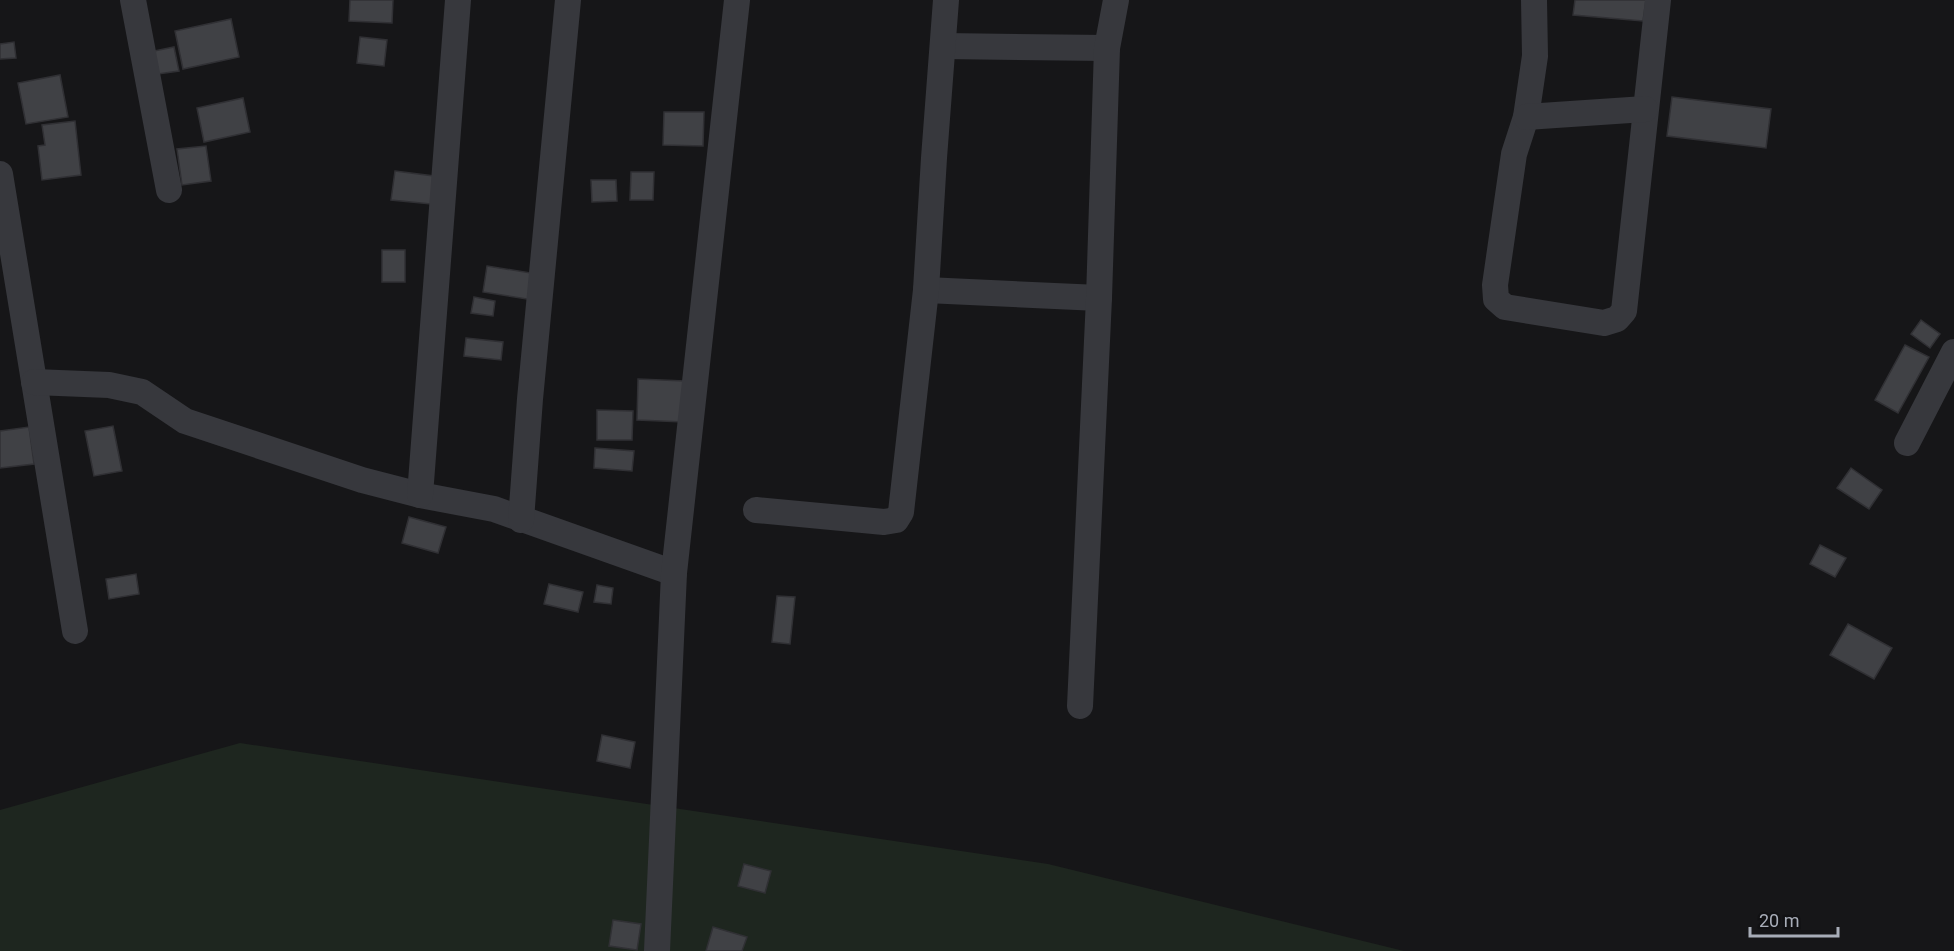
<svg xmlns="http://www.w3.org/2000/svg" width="1954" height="951" viewBox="0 0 1954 951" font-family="Roboto,sans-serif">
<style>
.green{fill:#1e261f}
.building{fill:#404145;stroke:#303034;stroke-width:1.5}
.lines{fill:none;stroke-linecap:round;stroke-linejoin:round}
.minor{stroke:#37383d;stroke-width:26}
</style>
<rect width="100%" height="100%" fill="#161618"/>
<polygon class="green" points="240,743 1048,864 1404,951 0,951 0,810"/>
<g class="building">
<polygon points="350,0 393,0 392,23 349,21"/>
<polygon points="1575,0 1646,0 1643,21 1573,15"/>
<polygon points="231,19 239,57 183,69 175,31"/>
<polygon points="360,37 387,40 384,66 357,63"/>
<polygon points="14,42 16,58 0,59 0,44"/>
<polygon points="174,47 179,71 158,74 154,51"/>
<polygon points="60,75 68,117 26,124 18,83"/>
<polygon points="1672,97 1771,109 1766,148 1667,136"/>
<polygon points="243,98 250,132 204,142 197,108"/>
<polygon points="664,112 704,112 703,146 663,145"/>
<polygon points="75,121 81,175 42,180 38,146 45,145 42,125"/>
<polygon points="206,146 211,181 182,185 177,149"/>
<polygon points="395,171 434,176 431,204 391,200"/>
<polygon points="631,172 654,172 653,200 630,200"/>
<polygon points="591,180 616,180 617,201 592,202"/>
<rect x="382" y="250" width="23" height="32"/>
<polygon points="487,266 537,274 533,300 483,292"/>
<polygon points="474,297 495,301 493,316 471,313"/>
<polygon points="1921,320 1940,334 1930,348 1911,334"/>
<polygon points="466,338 503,342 501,360 464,356"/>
<polygon points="1905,345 1929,357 1898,413 1875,400"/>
<polygon points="638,379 685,381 684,422 637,420"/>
<polygon points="597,410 633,411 632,440 597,440"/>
<polygon points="113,426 122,471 94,476 85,431"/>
<polygon points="29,427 34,464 0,468 0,431"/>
<polygon points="595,448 634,451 632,471 594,468"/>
<polygon points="1851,468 1882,490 1869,509 1837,488"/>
<polygon points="409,517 446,527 438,553 402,543"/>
<polygon points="1820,545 1846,558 1835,577 1810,564"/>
<polygon points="136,574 139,594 109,599 106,579"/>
<polygon points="549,584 583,592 578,612 544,604"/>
<polygon points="597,585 613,588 611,604 594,602"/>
<polygon points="777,596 795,597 790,644 772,642"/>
<polygon points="1848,624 1892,648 1874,679 1830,655"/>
<polygon points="602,735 635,742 630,768 597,761"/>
<polygon points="744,864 771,871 765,893 738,886"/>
<polygon points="613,920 641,924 637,950 609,946"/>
<polygon points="713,927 747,937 742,951 706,951"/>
</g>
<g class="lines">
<g class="minor">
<polyline points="133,0 169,190"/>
<polyline points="1534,0 1535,56 1526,117 1514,154 1495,285 1496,299 1505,307 1604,323 1617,319 1624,311 1658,0"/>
<polyline points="943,46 1107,48"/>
<polyline points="1526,117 1645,109"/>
<polyline points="0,174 75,631"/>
<polyline points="926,290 1099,298"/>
<polyline points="34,382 109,385 142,392 185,421 362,480 420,495 494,509 674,573"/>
<polyline points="1907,443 1954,352"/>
<polyline points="420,495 458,0"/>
<polyline points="756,510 884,522 896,520 901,512 926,290 934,158 946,0"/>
<polyline points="521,520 530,399 568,0"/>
<polyline points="1080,706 1099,298 1107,48 1116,0"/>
<polyline points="657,951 674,573 737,0"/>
</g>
</g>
<path d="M1750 927v9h88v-9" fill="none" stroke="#a8adb8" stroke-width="3"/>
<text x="1759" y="927" font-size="18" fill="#a8adb8" stroke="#111113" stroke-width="4.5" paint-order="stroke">20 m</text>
</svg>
